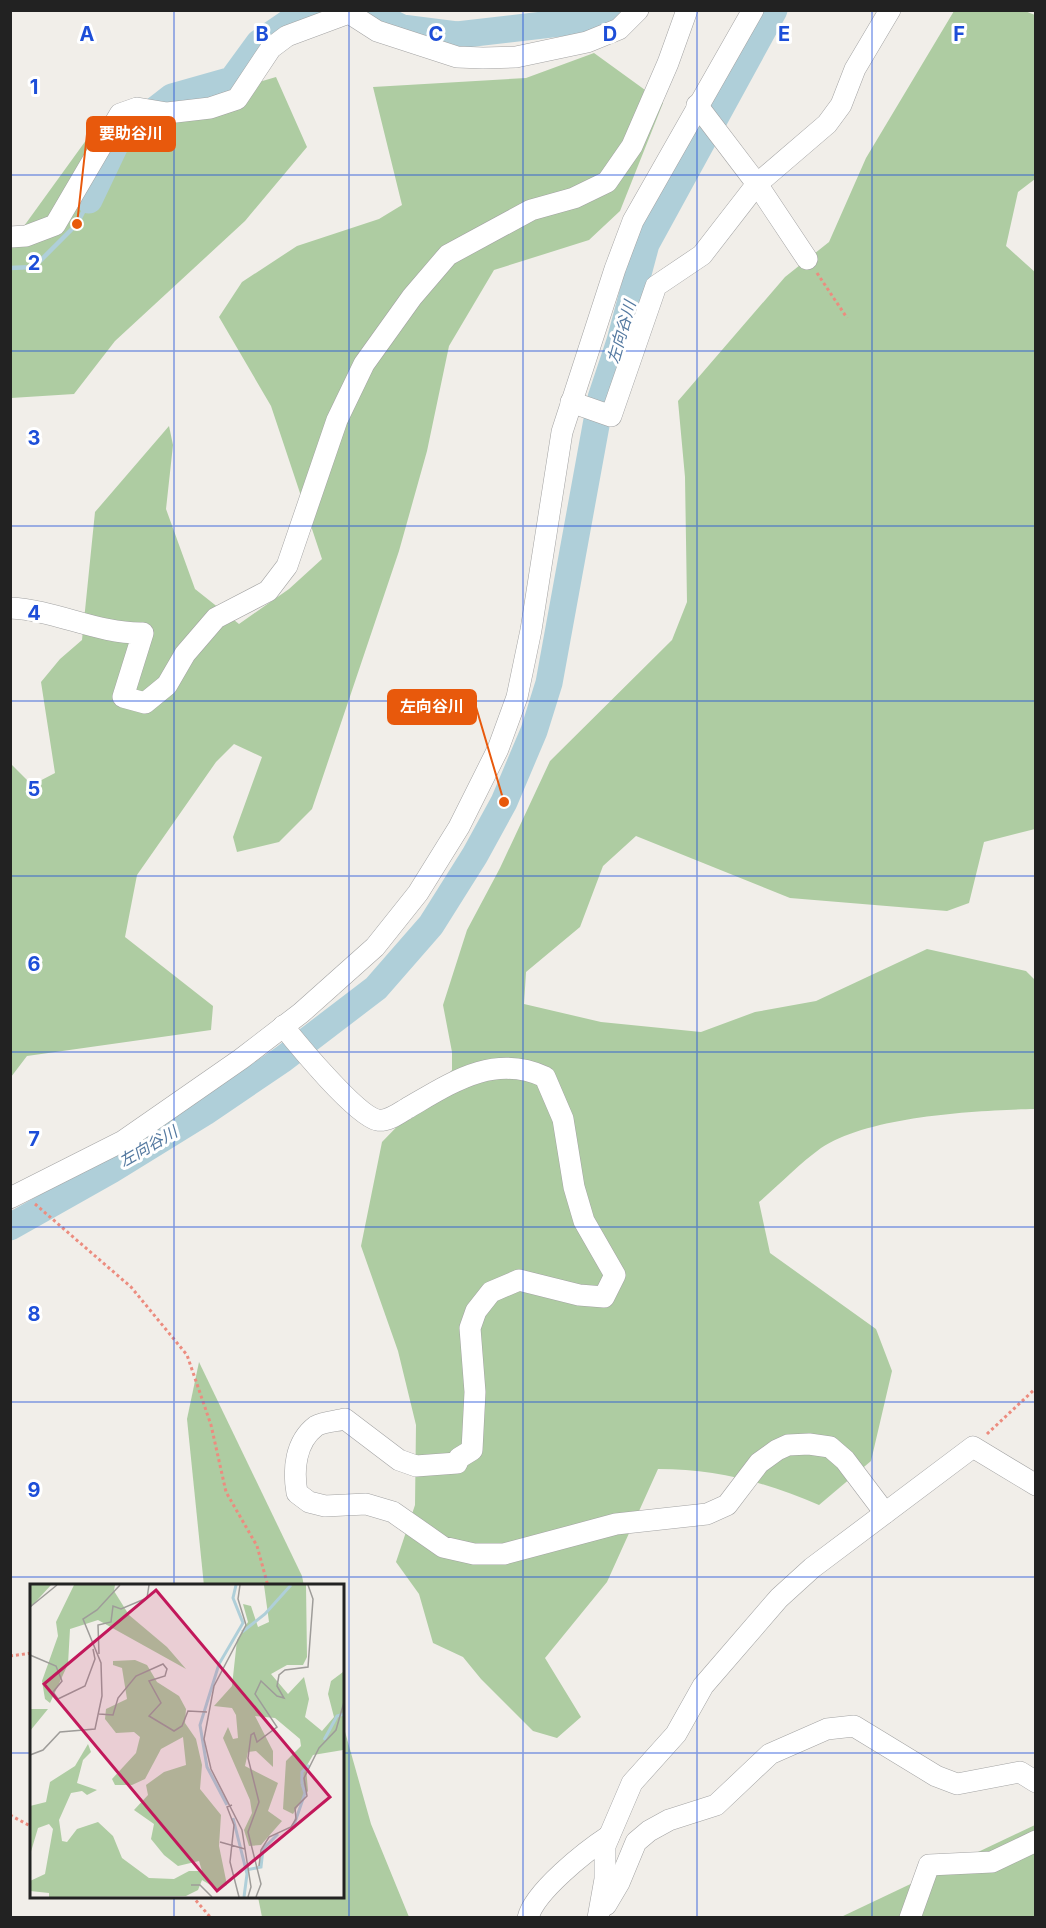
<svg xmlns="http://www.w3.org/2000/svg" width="1046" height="1928" viewBox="0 0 1046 1928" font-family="Inter,'Noto Sans JP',sans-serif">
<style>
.forest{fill:#aecca2}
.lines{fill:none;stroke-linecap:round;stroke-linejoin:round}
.stream{stroke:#afcfd9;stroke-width:4.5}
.river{stroke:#afcfd9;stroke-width:27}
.minor-casing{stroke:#a3a3a3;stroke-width:22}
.path{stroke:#ec8c7f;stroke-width:3;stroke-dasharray:3 3;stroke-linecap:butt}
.minor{stroke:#fff;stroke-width:21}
.grid{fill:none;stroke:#1d4ed8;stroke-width:1.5;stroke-opacity:0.55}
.labels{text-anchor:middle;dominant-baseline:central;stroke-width:6;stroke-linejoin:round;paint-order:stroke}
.water-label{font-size:16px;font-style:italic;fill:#5479a0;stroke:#fff}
.inset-river{fill:none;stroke:#afcfd9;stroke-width:3}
.inset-road{fill:none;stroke:#9e9c99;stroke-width:1.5}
.view{fill:#c2185b;fill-opacity:0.15;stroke:#c2185b;stroke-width:3}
.inset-edge{fill:none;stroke:#222;stroke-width:3}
.grid-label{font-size:20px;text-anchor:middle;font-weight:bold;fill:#1d4ed8;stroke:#fff;stroke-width:6;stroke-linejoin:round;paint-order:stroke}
.leader{fill:none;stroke:#e8590c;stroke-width:2}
.callout-dot{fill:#e8590c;stroke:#fff;stroke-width:2}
.callout{fill:#e8590c;stroke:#e8590c;stroke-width:2}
.callout-label{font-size:16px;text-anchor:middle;font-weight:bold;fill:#fff}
</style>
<rect width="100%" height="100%" fill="#f1eee9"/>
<g class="forest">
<path d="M954,11h71l10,4v164l-17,13 -12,54 30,27 -1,556 -51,13 -15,61 -22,8 -157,-13 -154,-62 -33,30 -23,61 -54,45 -2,32 77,18 100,10 54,-20 61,-11 111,-52 99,22 9,9v129c-56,1 -167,7 -214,39 -22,16 -42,37 -62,54l11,51 106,76 16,42 -21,90 -52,44c-53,-23 -103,-36 -161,-36l-51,113 -62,76 36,59 -24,21 -24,-7 -52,-52 -18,-22 -30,-14 -14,-49 -23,-32 19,-57 1,-80 -18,-74 -37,-105 21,-104 70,-72v-18l-9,-47 24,-75 33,-62 50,-107 122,-121 15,-38 -2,-125 -7,-76 107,-124 44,-35 37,-84z"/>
<polygon points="594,53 663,103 620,211 589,240 494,270 449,346 427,451 399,551 312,809 279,842 237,852 233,837 262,757 234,744 216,762 137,875 125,937 213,1006 211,1030 27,1056 11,1077 11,764 32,785 55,773 41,682 60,659 82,640 95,512 169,426 173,445 166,509 195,589 239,624 289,589 322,559 271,406 219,317 242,282 297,246 379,219 402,205 373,87 526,78"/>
<polygon points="276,77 307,147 245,221 115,341 74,394 11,398 11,244 92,132"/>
<polygon points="199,1362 302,1576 304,1586 204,1586 187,1419"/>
<polygon points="342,1721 371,1824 409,1917 262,1917 258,1897 342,1896"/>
<polygon points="1035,1825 1035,1917 841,1917"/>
</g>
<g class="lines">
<polyline class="stream" points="10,268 34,267 77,224 89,200"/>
<g class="river">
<polyline points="365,10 402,28 457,35 603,18 614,10"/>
<polyline points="89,200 118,139 172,97 232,80 259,43 300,15 317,10"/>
<polyline points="10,1227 111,1170 205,1112 283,1059 376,988 431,925 475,855 504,802 534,731 549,683 601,398 620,341 646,244 774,10"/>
</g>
<defs>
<g id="minor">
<polyline points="697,105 757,184 807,259"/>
<polyline points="10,237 26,236 55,225 120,114 137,108 167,113 210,108 237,99 271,48 287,36 349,13 377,31 457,57 483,58 516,57 587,42 619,29 638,10"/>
<polyline points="571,402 611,416 656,286 702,255 757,184 827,124 841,105 855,69 890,10"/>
<path d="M10,608c46,2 87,26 133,25l-20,64 22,6 22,-18 18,-31 31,-36 52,-27 19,-25 50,-146 27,-56 48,-67 36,-42 83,-45 43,-12 33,-16 25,-36 36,-83 19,-53"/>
<path d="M283,1026c16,20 72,88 94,94 10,2 21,-6 29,-11 45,-26 87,-56 139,-32l18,42 11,68 10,34 31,54 -11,22 -25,-2 -60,-15 -28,12 -15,19 -6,17 5,64 -3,58 -13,8 -2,5 -41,3 -17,-6 -54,-41c-8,2 -22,3 -29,7 -21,16 -23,44 -19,67l12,9 16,4 41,-2 27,8 50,35 31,7h30l112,-30 91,-10 20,-9 32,-42 18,-13 11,-5 21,-1 21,3 15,13 40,53"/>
<polyline points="10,1198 123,1141 241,1059 301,1013 375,947 418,893 459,827 498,749 517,697 531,630 562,432 615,269 633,221 753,10"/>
<polyline points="606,1905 619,1883 636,1842 649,1831 669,1820 716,1805 770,1754 827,1729 854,1726 936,1776 957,1784 1020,1772 1036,1782"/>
<path d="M528,1918c6,-26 58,-67 81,-82"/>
<polyline points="598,1918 605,1879 605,1846 632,1783 676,1734 703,1686 779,1598 812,1568 973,1447 1036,1485"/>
<polyline points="910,1918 929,1865 992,1862 1036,1841"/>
</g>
</defs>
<use href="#minor" class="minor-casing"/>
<g class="path">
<polyline points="817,273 847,318"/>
<polyline points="35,1204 131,1287 187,1355 211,1425 226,1492 257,1546 268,1586"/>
<polyline points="987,1434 1036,1388"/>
<polyline points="10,1656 32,1653"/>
<polyline points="10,1815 32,1827"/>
<polyline points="192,1896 211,1918"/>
</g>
<use href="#minor" class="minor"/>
</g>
<path class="grid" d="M174,10v1576M349,10v1908M523,10v1908M697,10v1908M872,10v1908M10,175h1026M10,351h1026M10,526h1026M10,701h1026M10,876h1026M10,1052h1026M10,1227h1026M10,1402h1026M10,1577h1026M10,1753h22M342,1753h694M174,1896v22"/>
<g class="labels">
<g class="water-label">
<text transform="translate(621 332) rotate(-74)">左向谷川</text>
<text transform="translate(148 1146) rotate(-30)">左向谷川</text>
</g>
</g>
<g transform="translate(30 1584)">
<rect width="314" height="314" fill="#f1eee9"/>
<path d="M0,1h21l-21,23zM44,1h41l-1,6 15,24 38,32 19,22 -88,-49 -28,9 -2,35 -18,39 -5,-4 -3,-18 16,-45 -2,-14zM234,1h42l1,72 -4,8h-16l-16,9 17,20 16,-17 5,22 -4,18 17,14 12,-14 -6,-23 3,-13 12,-9v78l-30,5 -7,12 2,24 -15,23 -10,-5 3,-48 15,-15 -1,-7 -25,-21 -20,-2 18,35v16l-17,-16 -8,1 -3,14 33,17 -10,28 14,10 -21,24 -12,1 -5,-16 8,-17 -2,-13 -27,-62 5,-11 5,12 5,-1 -2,-23 -4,-7 -18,-2 18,-20 5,-46 11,-18 -5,-18 8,2 7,21 11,-5zM105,76l12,5 10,17 22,14 7,13 -1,14 11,16 6,26 -2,24 21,26 -2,31 8,39 -10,4 -15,-9 -4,10 -12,6 -137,1v-4l-19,-2v-10l15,-7 8,-45 -4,-5 -11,4 -8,27v-49l16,-4 4,-20 25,-16 13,-22 3,8 -8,8 -6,23 20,7 -10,5 -5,-4 -11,2 -12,27 3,21 5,1 10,-13 21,-7 15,14 9,22 27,20 25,1 15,-8h13l-3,-10 -21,5 -14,-11 -13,-16 3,-15 -20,-14 14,-15 -2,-10 18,-13 22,-7 -3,-28 -22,12 -16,30 -13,6h-17l-3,-6 24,-26 4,-16 -6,-5 -18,1 -11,-14 1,-10 21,-10 -5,-31 -9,-3v-4zM0,125h18l-18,22z" fill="#aecca2"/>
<path class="inset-river" d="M212,48l23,-18 26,-29M294,156l13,-24 7,-2M272,200v-12l7,-7M197,221l-20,-38 -7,-42 19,-61 24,-41 -10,-25 3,-13M203,234l14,56 -3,23M263,244l12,-35 -3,-9M216,286l15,-3 2,-18 15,-15"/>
<path class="inset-road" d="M210,1l-2,14 8,26 -32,61 -10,53 7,30 31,61 9,57 -3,10M0,23l27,-22M69,70l-1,-29 13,-3 2,-16 8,3 26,-11 2,-13M0,71l26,11 6,15 -9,11 5,7 27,-13 10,-27 -2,-10M69,130l14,1 5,-17 18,-22 27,-12 4,5 -2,7 -16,5 12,22 -12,13 25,15 8,-5 6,-15 19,1M0,171l13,-5 17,-18 35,-3 7,-33 -1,-33 -18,-44 14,-9 23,-25M202,221l-5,2 7,18 -4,37 9,35M190,258l25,7M229,282l2,-16 8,-13 22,-10 5,-8 -1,-11 12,-12 -3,-18 15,-30 17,-18 8,-28M161,301h9l12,12M226,313l5,-13 -13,-52 11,-30 -11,-44 3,-23 3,-2 3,9 20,-15 -22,-33 6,-13 16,15 7,2 -7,-12 2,-11 6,-5 23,-3 5,-68 -5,-14"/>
<path class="view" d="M126,6l174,207 -113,94 -173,-207z"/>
<rect width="314" height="314" class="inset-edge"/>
</g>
<g class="grid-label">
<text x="87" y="41">A</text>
<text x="262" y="41">B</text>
<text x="436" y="41">C</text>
<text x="610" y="41">D</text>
<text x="784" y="41">E</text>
<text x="959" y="41">F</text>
<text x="34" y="94">1</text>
<text x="34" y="270">2</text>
<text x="34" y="445">3</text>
<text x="34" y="620">4</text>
<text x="34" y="796">5</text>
<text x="34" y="971">6</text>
<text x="34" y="1146">7</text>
<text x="34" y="1321">8</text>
<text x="34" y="1497">9</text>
</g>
<path class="leader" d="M77 224L87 134M504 802L476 707"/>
<g class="callout-dot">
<circle cx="77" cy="224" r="6"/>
<circle cx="504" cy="802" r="6"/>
</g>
<g class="callout">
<rect x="87" y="117" width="88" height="34" rx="6"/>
<rect x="388" y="690" width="88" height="34" rx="6"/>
</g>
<g class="callout-label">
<text x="131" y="139">要助谷川</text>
<text x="432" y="712">左向谷川</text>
</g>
<rect width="1046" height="1928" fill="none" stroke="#222222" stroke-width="24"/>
</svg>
